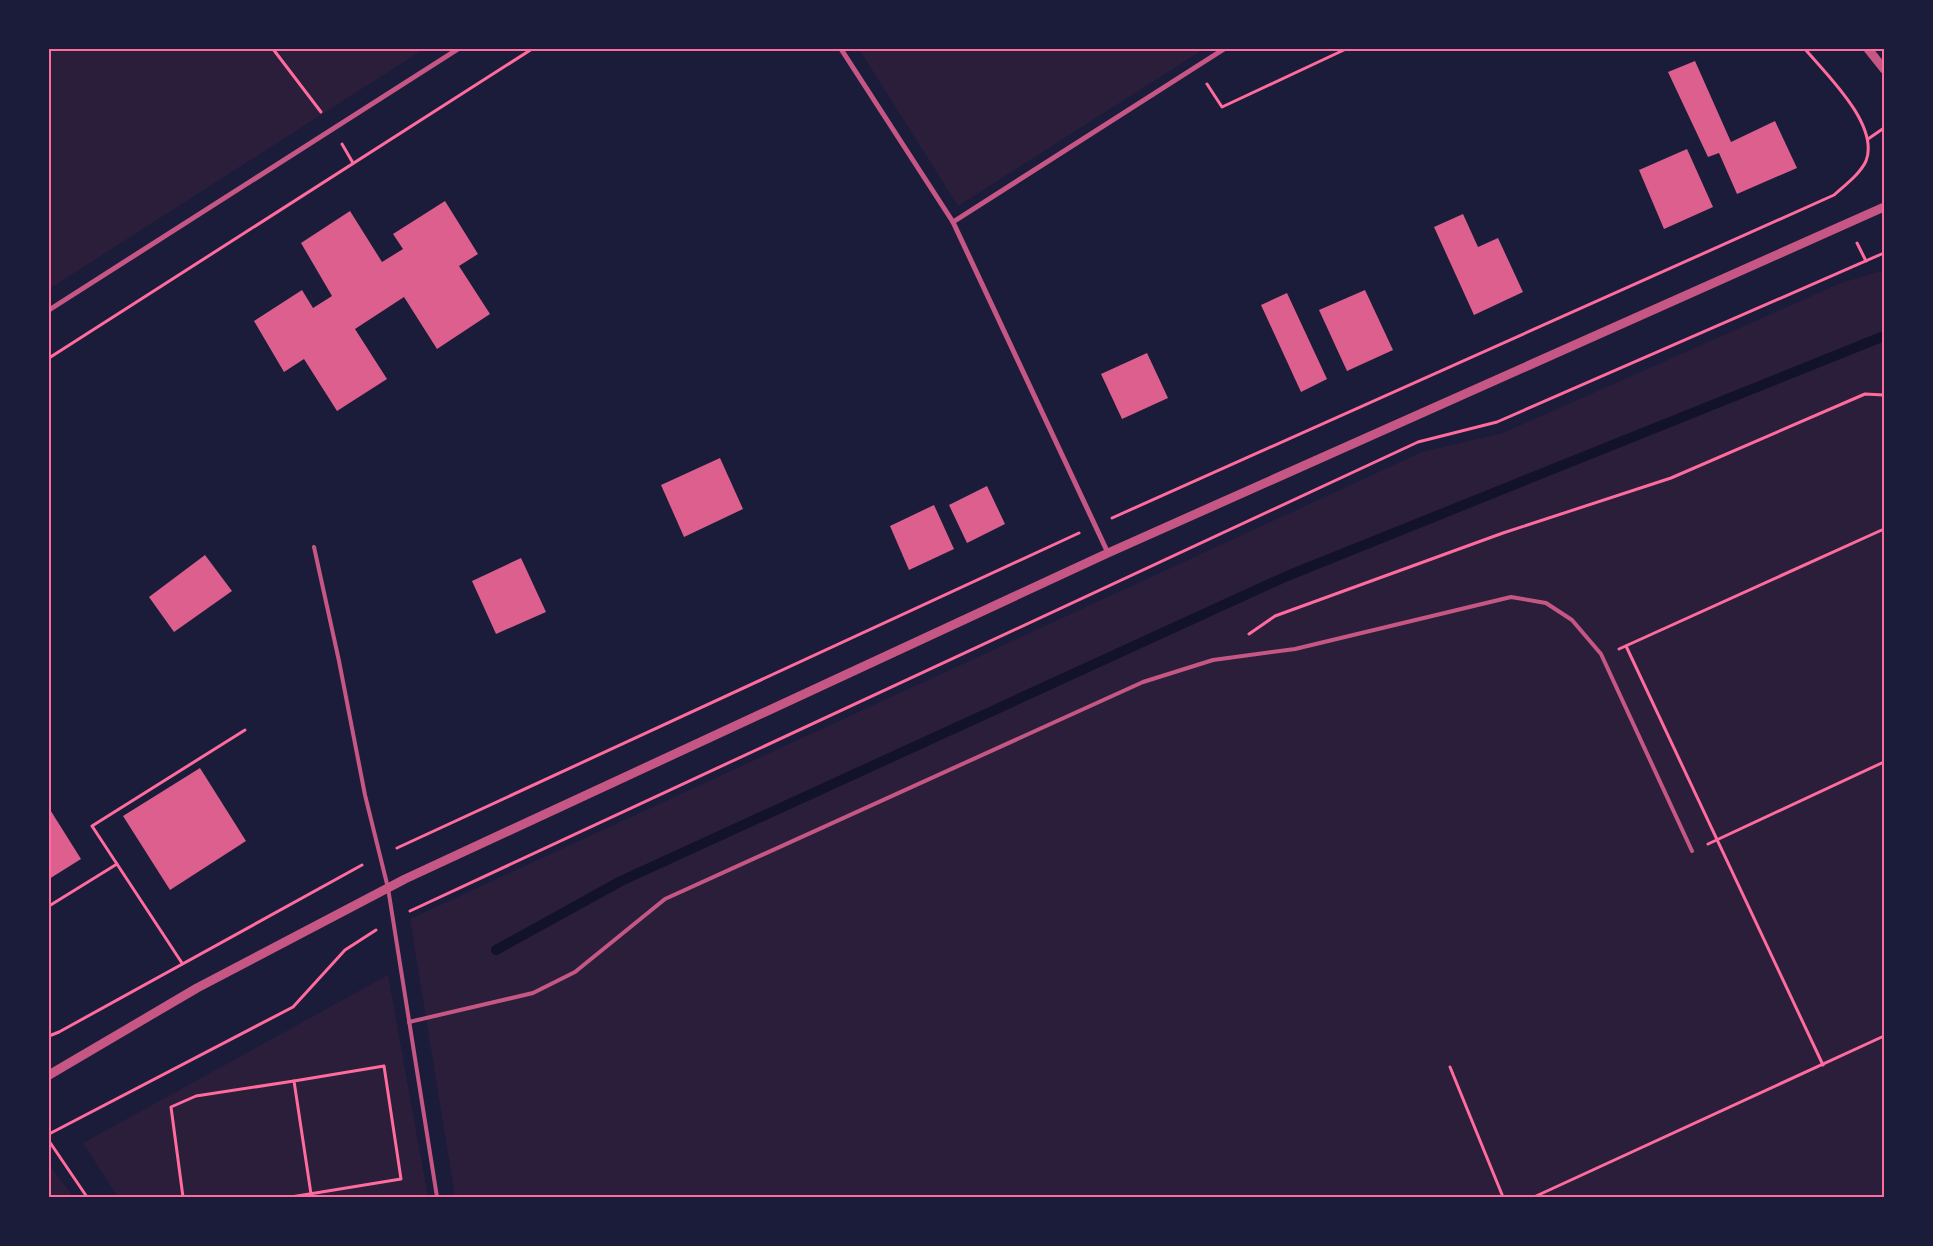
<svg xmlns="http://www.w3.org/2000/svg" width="1933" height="1246" viewBox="0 0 1933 1246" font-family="'Open Sans',sans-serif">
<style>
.green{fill:#2a1e3b}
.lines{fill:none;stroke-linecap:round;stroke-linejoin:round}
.stream{stroke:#12122b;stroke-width:10}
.building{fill:#dd5f8e}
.path{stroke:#ff6b9d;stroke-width:3}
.service{stroke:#c65784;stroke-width:4}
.minor{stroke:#c65784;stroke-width:5}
.tertiary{stroke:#c65784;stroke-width:9}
.neatline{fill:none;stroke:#ff6b9d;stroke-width:2}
</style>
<rect width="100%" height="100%" fill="#1b1b3a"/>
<g class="green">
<polygon points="49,49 424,49 49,289"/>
<polygon points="859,49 1204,49 958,206"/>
<polygon points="1884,270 1884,1197 455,1197 410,919 1422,452 1503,433 1841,283"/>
<polygon points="388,975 428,1197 118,1197 83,1143"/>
<polygon points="49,1167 53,1170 74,1197 49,1197"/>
</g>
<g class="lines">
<polyline class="stream" points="496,950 621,881 1287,576 1884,336"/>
</g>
<g class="building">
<polygon points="1695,61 1731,142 1775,121 1797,168 1737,194 1719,153 1708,157 1668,72"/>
<polygon points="1687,149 1713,207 1664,229 1639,170"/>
<polygon points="445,201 478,254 459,266 490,314 437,349 404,297 355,329 387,379 337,411 304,359 284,372 254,321 302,290 313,308 332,296 301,243 350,211 382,262 403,249 393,234"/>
<polygon points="1463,214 1478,247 1498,238 1523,292 1474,315 1434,227"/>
<polygon points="1365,290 1393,350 1347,371 1319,310"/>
<polygon points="1287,293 1327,379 1301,392 1261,305"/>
<polygon points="1147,353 1168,398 1122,419 1101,374"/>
<polygon points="720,458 743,509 684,537 661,485"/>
<polygon points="987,486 1005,524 967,543 949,505"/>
<polygon points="934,505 954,549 909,570 890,526"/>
<polygon points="205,555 232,591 174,632 149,597"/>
<polygon points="521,558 546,612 496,634 472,581"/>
<polygon points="200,768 246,841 170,890 123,816"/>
<polygon points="49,808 81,859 49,879"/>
</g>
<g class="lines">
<g class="path">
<polyline points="273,49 321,112"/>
<polyline points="1207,84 1222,107 1346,49"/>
<polyline points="1868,139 1884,128"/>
<polyline points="342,144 353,163"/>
<polyline points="1857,243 1866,261"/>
<polyline points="49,358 532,49"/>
<path d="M1112,518l722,-323c11,-10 26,-21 32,-34 14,-36 -40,-87 -61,-112"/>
<polyline points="1249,634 1275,616 1503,533 1671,478 1865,394 1884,395"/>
<polyline points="1626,646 1823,1065"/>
<polyline points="1619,649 1884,529"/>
<polyline points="1708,844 1884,762"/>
<polyline points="397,848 1079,533"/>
<polyline points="49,906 117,864"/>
<polyline points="410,911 1418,442 1497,422 1884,253"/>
<polyline points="182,963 92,826 245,730"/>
<polyline points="49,1036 59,1032 362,865"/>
<polyline points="1450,1067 1503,1197"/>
<polyline points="49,1134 293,1007 345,950 376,930"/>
<polyline points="49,1141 87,1197"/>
<polyline points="183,1197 171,1107 196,1096 294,1081"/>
<polyline points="291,1197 401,1179 384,1066 294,1081 311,1194"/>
<polyline points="1534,1197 1884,1036"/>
</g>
<g class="service">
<polyline points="314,547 339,661 365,795 388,888 437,1197"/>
<polyline points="409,1022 533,993 575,972 665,899 1143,682 1213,660 1295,649 1511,597 1546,603 1572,620 1601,654 1692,851"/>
</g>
<g class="minor">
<polyline points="841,49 953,222 1108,553"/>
<polyline points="953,222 1224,49"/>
<polyline points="49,310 458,49"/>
</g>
<g class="tertiary">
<polyline points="1868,49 1884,69"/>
<polyline points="49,1075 197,988 405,879 1108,553 1884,207"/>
</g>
</g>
<rect width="1933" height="1246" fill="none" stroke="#1b1b3a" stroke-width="100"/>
<rect x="50" y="50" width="1833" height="1146" class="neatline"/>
</svg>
